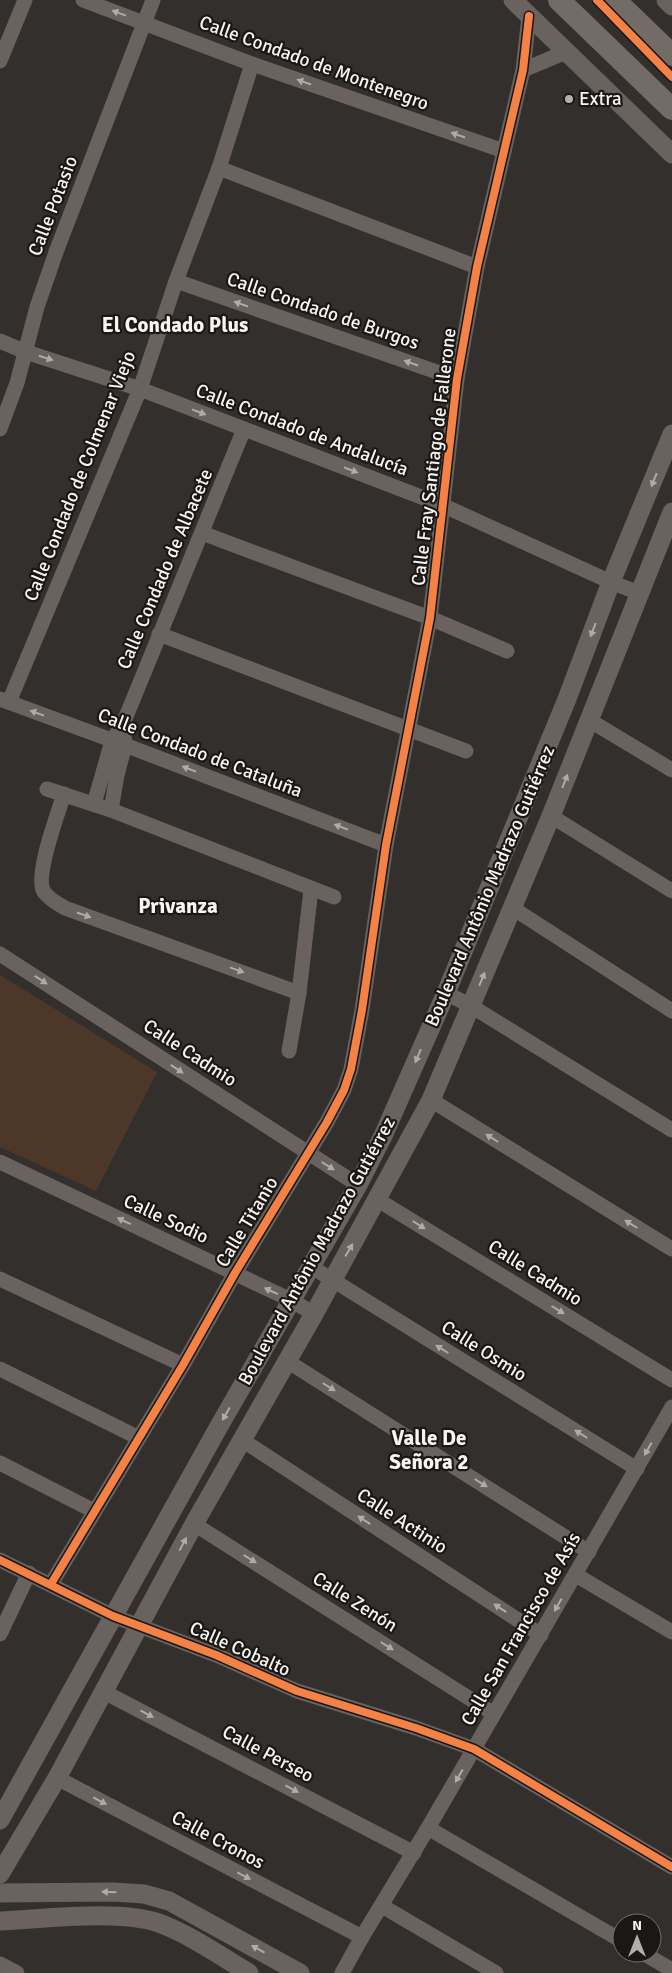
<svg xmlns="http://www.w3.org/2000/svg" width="672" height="1973" viewBox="0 0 672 1973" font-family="Signika,sans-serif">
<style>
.green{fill:#4d3729}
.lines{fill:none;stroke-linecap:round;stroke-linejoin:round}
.minor{stroke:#69625f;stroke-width:15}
.tertiary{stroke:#69625f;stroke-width:19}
.primary{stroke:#736b66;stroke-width:22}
.cycleway-casing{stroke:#1a1715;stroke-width:11}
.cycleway{stroke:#f48246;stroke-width:8}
.oneway{fill:#b0aba8}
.poi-dot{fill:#b3afac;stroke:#1a1715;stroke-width:2}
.labels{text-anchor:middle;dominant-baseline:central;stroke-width:4.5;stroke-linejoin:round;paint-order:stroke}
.street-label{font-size:19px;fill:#f8f4f1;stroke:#1a1715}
.poi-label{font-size:19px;fill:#f8f4f1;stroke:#1a1715;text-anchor:start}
.quarter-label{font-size:21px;font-weight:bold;fill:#f8f4f1;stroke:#1a1715}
</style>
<rect width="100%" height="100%" fill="#322f2d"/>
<polygon class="green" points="0,975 157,1072 96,1191 0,1147"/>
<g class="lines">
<g class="minor">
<polyline points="83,0 252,64 504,151"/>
<polyline points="0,61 25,0"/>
<polyline points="523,70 566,52"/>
<polyline points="219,168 477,267"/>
<polyline points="176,281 457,379"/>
<polyline points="0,341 26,352 140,389 442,505 611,582 639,593"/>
<polyline points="0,429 17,383 37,307 56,252 153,0"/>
<polyline points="202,533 430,618 507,651"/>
<polyline points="159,634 466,751"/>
<polyline points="0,699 125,745 386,845"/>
<polyline points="9,702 140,389 176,281 219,168 252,64"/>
<polyline points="589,720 672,770"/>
<polyline points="47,789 111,810 334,897"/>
<path d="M64,794c-6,19 -30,83 -20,98 5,7 14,12 21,16l234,85"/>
<polyline points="94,804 112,741 123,724 244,429"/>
<polyline points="111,810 117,775 125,745 124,736"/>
<polyline points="551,816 672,891"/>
<polyline points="511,907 672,1011"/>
<polyline points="0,954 358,1185"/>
<polyline points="446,993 471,1006 672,1130"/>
<polyline points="289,1051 299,993 311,889"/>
<polyline points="431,1100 672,1249"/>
<polyline points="0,1162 291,1300 314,1314"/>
<polyline points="378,1200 672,1380"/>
<polyline points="310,1266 637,1469"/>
<polyline points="0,1279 183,1365"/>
<polyline points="287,1361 589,1552"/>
<polyline points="0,1369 139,1438"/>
<polyline points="242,1440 541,1635"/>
<polyline points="0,1463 94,1511"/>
<polyline points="194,1524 494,1714"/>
<polyline points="0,1560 113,1616 216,1655 297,1691 416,1728 474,1749 672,1867"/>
<polyline points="576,1575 672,1632"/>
<polyline points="51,1584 183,1365 235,1273 327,1122 344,1090 351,1069 362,1010 386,845 430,618 457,379 477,267 523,70 529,16"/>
<polyline points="0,1634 29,1573"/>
<polyline points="104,1692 414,1853"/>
<polyline points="57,1778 362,1937"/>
<polyline points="428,1828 622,1941"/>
<polyline points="382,1906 496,1973"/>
<polyline points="643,1953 672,1970"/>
<polyline points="0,1964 17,1973"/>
<polyline points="342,1973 362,1937 428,1828 672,1407"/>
</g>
<g class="tertiary">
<polyline points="513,0 672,154"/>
<polyline points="666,0 672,6"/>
<polyline points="0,1820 218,1428 358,1185 383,1136 446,993 567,699 611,582 672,434"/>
<polyline points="0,1874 57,1778 194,1524 314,1314 431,1100 551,816 672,512"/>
<polyline points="0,1893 113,1892 144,1894 169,1901 300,1973"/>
<path d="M0,1921c44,-2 119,-12 159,2 32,12 61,33 90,50"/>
</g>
<g class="primary">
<polyline points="559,0 672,109"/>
<polyline points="615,0 672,55"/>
</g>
<defs>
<g id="cycleway">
<polyline points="597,0 672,77"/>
<polyline points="0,1560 113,1616 216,1655 297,1691 416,1728 474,1749 672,1867"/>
<polyline points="51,1584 183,1365 235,1273 327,1122 344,1090 351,1069 362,1010 386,845 430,618 457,379 477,267 523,70 529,16"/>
</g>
</defs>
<use href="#cycleway" class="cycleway-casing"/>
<use href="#cycleway" class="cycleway"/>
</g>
<defs><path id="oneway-solid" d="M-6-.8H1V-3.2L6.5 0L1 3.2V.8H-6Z" transform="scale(1.25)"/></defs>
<g class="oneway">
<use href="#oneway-solid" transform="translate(119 13) rotate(-160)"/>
<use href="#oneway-solid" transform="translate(304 82) rotate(-161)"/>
<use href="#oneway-solid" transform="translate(458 135) rotate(-161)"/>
<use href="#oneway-solid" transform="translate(241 304) rotate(-161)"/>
<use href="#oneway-solid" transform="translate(46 358) rotate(18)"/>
<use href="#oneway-solid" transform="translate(411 363) rotate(-161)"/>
<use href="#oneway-solid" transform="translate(199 412) rotate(21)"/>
<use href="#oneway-solid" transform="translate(351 470) rotate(21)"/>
<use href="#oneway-solid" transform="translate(654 480) rotate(112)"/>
<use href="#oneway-solid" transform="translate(593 630) rotate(111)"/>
<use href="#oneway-solid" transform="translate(37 713) rotate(-160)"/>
<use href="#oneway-solid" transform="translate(189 769) rotate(-159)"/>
<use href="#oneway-solid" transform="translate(565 781) rotate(-69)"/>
<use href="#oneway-solid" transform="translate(341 827) rotate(-159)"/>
<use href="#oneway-solid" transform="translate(84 915) rotate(19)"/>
<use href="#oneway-solid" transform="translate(237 970) rotate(20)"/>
<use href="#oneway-solid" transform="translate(482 979) rotate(-68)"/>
<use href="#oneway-solid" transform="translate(41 980) rotate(33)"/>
<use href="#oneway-solid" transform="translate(418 1056) rotate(113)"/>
<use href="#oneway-solid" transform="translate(177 1069) rotate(33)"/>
<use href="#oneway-solid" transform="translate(492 1138) rotate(-148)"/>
<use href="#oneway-solid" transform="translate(328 1166) rotate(32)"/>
<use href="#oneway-solid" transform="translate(124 1221) rotate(-155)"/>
<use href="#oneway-solid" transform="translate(631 1224) rotate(-148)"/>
<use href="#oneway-solid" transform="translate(419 1225) rotate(32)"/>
<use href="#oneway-solid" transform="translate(349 1250) rotate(-60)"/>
<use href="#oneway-solid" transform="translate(271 1291) rotate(-155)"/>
<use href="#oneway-solid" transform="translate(558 1310) rotate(32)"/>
<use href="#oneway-solid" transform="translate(442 1349) rotate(-148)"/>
<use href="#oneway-solid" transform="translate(329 1387) rotate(32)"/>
<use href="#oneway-solid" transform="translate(226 1414) rotate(120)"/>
<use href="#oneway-solid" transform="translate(581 1434) rotate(-148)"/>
<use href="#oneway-solid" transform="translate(648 1449) rotate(119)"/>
<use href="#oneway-solid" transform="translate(481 1483) rotate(32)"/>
<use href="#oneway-solid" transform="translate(364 1520) rotate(-147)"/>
<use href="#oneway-solid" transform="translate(183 1544) rotate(-62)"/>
<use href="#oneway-solid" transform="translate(250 1559) rotate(32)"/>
<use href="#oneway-solid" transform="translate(558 1605) rotate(120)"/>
<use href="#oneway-solid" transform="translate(500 1608) rotate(-147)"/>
<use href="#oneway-solid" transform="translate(387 1646) rotate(32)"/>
<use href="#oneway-solid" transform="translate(147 1714) rotate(28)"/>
<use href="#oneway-solid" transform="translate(459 1776) rotate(120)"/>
<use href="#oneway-solid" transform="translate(292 1789) rotate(28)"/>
<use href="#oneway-solid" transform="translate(100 1801) rotate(28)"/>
<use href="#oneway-solid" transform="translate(244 1876) rotate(28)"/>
<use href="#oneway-solid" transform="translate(109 1892) rotate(-179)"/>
<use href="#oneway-solid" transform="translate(258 1949) rotate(-151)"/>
</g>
<circle class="poi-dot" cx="569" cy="99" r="5"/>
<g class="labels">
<g class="street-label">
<text transform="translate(314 63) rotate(20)">Calle Condado de Montenegro</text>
<text transform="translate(53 206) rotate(-69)">Calle Potasio</text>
<text transform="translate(323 311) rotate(19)">Calle Condado de Burgos</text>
<text transform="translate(302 430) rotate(21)">Calle Condado de Andalucía</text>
<text transform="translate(434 457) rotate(-83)">Calle Fray Santiago de Fallerone</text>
<text transform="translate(80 476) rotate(-68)">Calle Condado de Colmenar Viejo</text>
<text transform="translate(165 569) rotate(-67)">Calle Condado de Albacete</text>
<text transform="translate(200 753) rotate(21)">Calle Condado de Cataluña</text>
<text transform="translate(490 886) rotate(-67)">Boulevard Antônio Madrazo Gutiérrez</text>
<text transform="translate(190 1053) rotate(33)">Calle Cadmio</text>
<text transform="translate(166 1219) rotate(25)">Calle Sodio</text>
<text transform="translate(247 1222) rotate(-59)">Calle Titanio</text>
<text transform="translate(317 1251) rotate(-61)">Boulevard Antônio Madrazo Gutiérrez</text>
<text transform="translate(535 1273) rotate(32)">Calle Cadmio</text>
<text transform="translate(484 1351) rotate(32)">Calle Osmio</text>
<text transform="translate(402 1521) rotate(33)">Calle Actinio</text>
<text transform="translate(355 1602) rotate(32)">Calle Zenón</text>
<text transform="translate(521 1629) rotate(-60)">Calle San Francisco de Asís</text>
<text transform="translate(240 1649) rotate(24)">Calle Cobalto</text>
<text transform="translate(268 1754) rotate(28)">Calle Perseo</text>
<text transform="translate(218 1840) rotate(28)">Calle Cronos</text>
</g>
<g class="poi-label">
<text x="579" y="99">Extra</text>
</g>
<g class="quarter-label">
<text x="175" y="325">El Condado Plus</text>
<text x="178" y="906">Privanza</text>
<text x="429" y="1438">Valle De<tspan x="429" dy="24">Señora 2</tspan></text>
</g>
</g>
<g transform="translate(637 1938)"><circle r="24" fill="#1a1715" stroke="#736f6d"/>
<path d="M0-4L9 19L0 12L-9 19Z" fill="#b3afac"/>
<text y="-8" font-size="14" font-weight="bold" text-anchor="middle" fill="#f8f4f1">N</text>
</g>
</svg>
